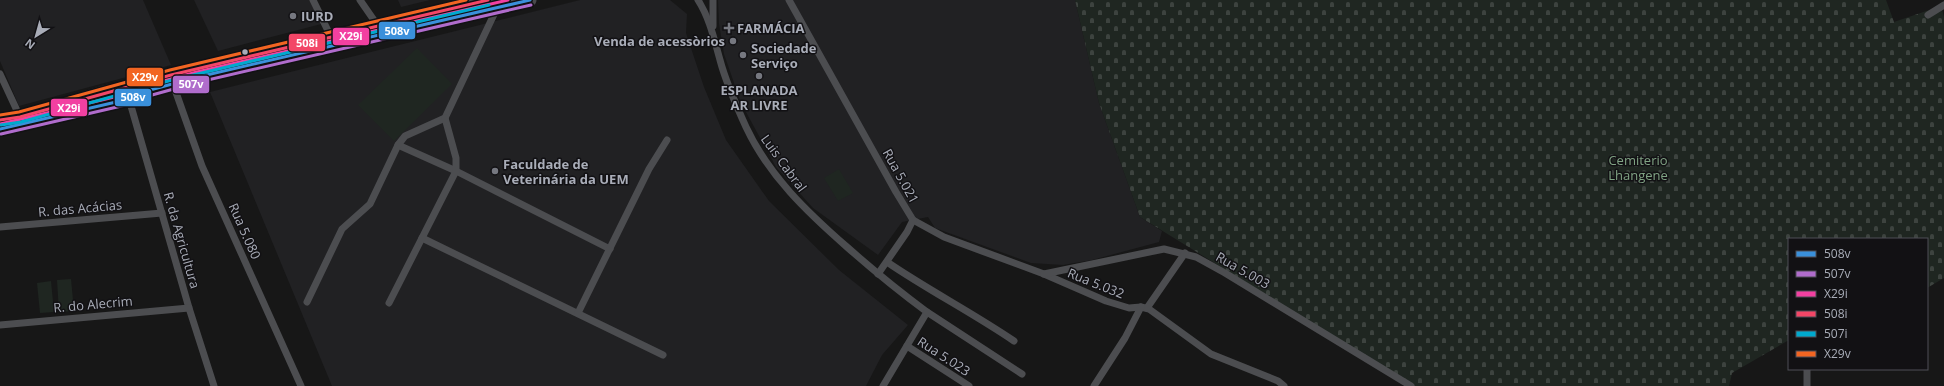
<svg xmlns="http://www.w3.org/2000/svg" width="1944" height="386" viewBox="0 0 1944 386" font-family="'Open Sans',sans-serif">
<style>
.built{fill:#212123}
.cemetery{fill:url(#cemetery-stones)}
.park{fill:#1f2621}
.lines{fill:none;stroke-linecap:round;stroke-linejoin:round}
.street{stroke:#4c4d50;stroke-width:7}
.highway{stroke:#49494d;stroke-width:13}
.bus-1-casing{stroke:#121114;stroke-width:6}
.bus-2-casing{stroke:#121114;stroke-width:6}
.bus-3-casing{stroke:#121114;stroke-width:6}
.bus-4-casing{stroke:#121114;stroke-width:6}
.bus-5-casing{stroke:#121114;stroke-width:6}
.bus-6-casing{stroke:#121114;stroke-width:6}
.bus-1{stroke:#3a90db;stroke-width:3}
.bus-2{stroke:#b06ccc;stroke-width:3}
.bus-3{stroke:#f240a1;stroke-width:3}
.bus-4{stroke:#f34667;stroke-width:3}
.bus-5{stroke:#00a9ce;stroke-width:3}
.bus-6{stroke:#f26522;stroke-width:3}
.poi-dot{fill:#767880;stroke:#121114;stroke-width:1.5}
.bus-dot{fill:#a9adb8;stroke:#121114;stroke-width:1.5}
.labels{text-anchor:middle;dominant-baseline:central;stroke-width:3;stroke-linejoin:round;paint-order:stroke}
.poi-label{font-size:13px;font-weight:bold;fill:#a9adb8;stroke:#121114;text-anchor:start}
.park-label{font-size:13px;fill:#80a384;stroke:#121114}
.street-label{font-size:13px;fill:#a9adb8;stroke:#121114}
.line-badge{stroke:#121114;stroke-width:1.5}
.badge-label{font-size:11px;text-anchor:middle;font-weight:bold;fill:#fff}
</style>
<defs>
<pattern id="cemetery-stones" width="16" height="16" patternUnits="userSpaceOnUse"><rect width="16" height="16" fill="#1f2621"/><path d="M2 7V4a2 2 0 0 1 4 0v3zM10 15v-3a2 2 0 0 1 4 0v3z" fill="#3d433f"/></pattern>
</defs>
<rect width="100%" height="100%" fill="#171717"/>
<g class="built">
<polygon points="0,0 143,0 171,65 19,106 0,61"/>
<polygon points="194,0 314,0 325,23 218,51"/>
<polygon points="398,0 430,0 401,7"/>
<polygon points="580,0 670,0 687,14 686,33 704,87 726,140 769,201 839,270 908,325 882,355 866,386 332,386 210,92"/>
<polygon points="718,0 1075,0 1099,103 1140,217 1162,231 1159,242 1092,260 1063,265 1031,263 935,228 928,217 902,222 878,255 813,208 776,167 741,103 724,54 719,24"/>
</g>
<polygon class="cemetery" points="1075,0 1886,0 1894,22 1941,6 1944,17 1944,278 1927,288 1927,239 1789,239 1789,340 1732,373 1729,386 1414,386 1140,217 1099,103"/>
<g class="park">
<polygon points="417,48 452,84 394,141 358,105"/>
<polygon points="839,169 853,193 838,201 824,178"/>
<polygon points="71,279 74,311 59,312 57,280"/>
<polygon points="51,281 54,312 40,313 37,283"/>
</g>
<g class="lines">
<g class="street">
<polyline points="313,0 331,37"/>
<polyline points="360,0 378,26"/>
<path d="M698,0c12,19 16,39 22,60 6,23 16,45 26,67 23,49 61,85 101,120 26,23 53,45 80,65l-44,74"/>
<polyline points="789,0 896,192 913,220 944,237 1044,274 1106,301 1129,308 1141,307 1149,309 1211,354 1278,381 1284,386"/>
<polyline points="1928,15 1944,5"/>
<polyline points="713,26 713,0"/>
<polyline points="0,74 20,117"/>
<polyline points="173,84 202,166 301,386"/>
<polyline points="129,99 189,308 214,386"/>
<polyline points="398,145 456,171 610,249"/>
<polyline points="0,227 162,213"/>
<polyline points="422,238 663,355"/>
<path d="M887,262c41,28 86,51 127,79"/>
<polyline points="878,274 907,232 913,220"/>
<polyline points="1044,274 1164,249 1196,257 1225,273 1411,386"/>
<polyline points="307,302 342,229 370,204 398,145 405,136 445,118 497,8"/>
<polyline points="389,303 456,171 456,158 445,118"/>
<polyline points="1147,308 1185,253"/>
<polyline points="927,312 1022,374"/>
<polyline points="578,313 649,169 667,140"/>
<polyline points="0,325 189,308"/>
<polyline points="907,346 969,386"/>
<polyline points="1807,369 1807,386"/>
<polyline points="1094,386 1125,338 1141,307"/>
</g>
<g class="highway">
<polyline points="384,25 488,0"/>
<polyline points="20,117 104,92 192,70"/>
<polyline points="0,129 129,99 150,90 198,77 530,0"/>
</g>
<defs>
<polyline id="bus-1" points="0,129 129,99 150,90 198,77 530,0"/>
<polyline id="bus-2" points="1,134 130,104 152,95 199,82 531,5"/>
<polyline id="bus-3" points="0,124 127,94 149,85 197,72 508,0"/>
<polyline id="bus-4" points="0,120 20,117 171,75 488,0"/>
<polyline id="bus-5" points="1,125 21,122 172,80 489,5"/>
<polyline id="bus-6" points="0,115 19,112 170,70 466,0"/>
</defs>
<use href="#bus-1" class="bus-1-casing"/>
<use href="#bus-2" class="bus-2-casing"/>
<use href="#bus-3" class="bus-3-casing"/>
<use href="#bus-4" class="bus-4-casing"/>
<use href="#bus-5" class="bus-5-casing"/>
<use href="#bus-6" class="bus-6-casing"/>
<use href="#bus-1" class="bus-1"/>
<use href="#bus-2" class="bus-2"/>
<use href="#bus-3" class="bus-3"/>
<use href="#bus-4" class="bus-4"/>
<use href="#bus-5" class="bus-5"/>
<use href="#bus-6" class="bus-6"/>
</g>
<g class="poi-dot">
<circle cx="293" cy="16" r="4"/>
<path d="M727 22h4v4h4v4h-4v4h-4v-4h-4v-4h4z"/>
<circle cx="733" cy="41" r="4"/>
<circle cx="743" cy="55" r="4"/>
<circle cx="759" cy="76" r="4"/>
<circle cx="495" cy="171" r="4"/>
</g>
<circle class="bus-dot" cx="245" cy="52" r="3.5"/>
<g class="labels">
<g class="poi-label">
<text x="301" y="16">IURD</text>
<text x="737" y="28">FARMÁCIA</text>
<text x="725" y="41" text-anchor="end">Venda de acessòrios</text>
<text x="751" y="48">Sociedade<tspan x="751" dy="15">Serviço</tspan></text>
<text x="759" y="90" text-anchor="middle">ESPLANADA<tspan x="759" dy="15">AR LIVRE</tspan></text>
<text x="503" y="164">Faculdade de<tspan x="503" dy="15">Veterinária da UEM</tspan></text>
</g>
<g class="park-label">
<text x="1638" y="160">Cemiterio<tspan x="1638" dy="15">Lhangene</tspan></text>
</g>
<g class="street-label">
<text transform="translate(784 163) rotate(54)">Luis Cabral</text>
<text transform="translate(901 176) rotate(61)">Rua 5.021</text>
<text transform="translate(80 208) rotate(-5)">R. das Acácias</text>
<text transform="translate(245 231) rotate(66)">Rua 5.080</text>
<text transform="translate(182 240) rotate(74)">R. da Agricultura</text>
<text transform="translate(1243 270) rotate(30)">Rua 5.003</text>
<text transform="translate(1096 283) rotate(22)">Rua 5.032</text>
<text transform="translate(93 304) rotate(-5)">R. do Alecrim</text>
<text transform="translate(944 356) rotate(33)">Rua 5.023</text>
</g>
</g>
<g class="line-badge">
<rect x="378" y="21" width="38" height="19" rx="4" fill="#3a90db"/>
<rect x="332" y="27" width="38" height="19" rx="4" fill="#f240a1"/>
<rect x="288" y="33" width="38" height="19" rx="4" fill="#f34667"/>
<rect x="126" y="67" width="38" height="20" rx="4" fill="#f26522"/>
<rect x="172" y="75" width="38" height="19" rx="4" fill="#b06ccc"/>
<rect x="114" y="88" width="38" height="19" rx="4" fill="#3a90db"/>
<rect x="50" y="98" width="38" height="19" rx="4" fill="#f240a1"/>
</g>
<g class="badge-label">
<text x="397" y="35">508v</text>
<text x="351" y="40">X29i</text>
<text x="307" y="47">508i</text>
<text x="145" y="81">X29v</text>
<text x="191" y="88">507v</text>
<text x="133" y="101">508v</text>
<text x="69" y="112">X29i</text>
</g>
<rect x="1788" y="238" width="140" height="132" fill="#121114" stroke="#4e4f56"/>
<rect x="1796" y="251" width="20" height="6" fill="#3a90db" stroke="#4e4f56"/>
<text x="1824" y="258" font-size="12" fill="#a9adb8">508v</text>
<rect x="1796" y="271" width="20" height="6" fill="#b06ccc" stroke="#4e4f56"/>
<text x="1824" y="278" font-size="12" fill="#a9adb8">507v</text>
<rect x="1796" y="291" width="20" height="6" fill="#f240a1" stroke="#4e4f56"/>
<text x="1824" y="298" font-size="12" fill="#a9adb8">X29i</text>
<rect x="1796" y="311" width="20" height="6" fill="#f34667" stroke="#4e4f56"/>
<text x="1824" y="318" font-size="12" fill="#a9adb8">508i</text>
<rect x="1796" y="331" width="20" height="6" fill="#00a9ce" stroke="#4e4f56"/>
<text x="1824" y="338" font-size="12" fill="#a9adb8">507i</text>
<rect x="1796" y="351" width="20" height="6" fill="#f26522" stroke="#4e4f56"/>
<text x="1824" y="358" font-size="12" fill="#a9adb8">X29v</text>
<g transform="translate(36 36) rotate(217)" stroke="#121114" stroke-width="3" paint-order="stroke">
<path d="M0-3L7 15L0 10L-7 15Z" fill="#a9adb8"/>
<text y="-6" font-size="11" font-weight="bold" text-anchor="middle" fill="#a9adb8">N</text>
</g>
</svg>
